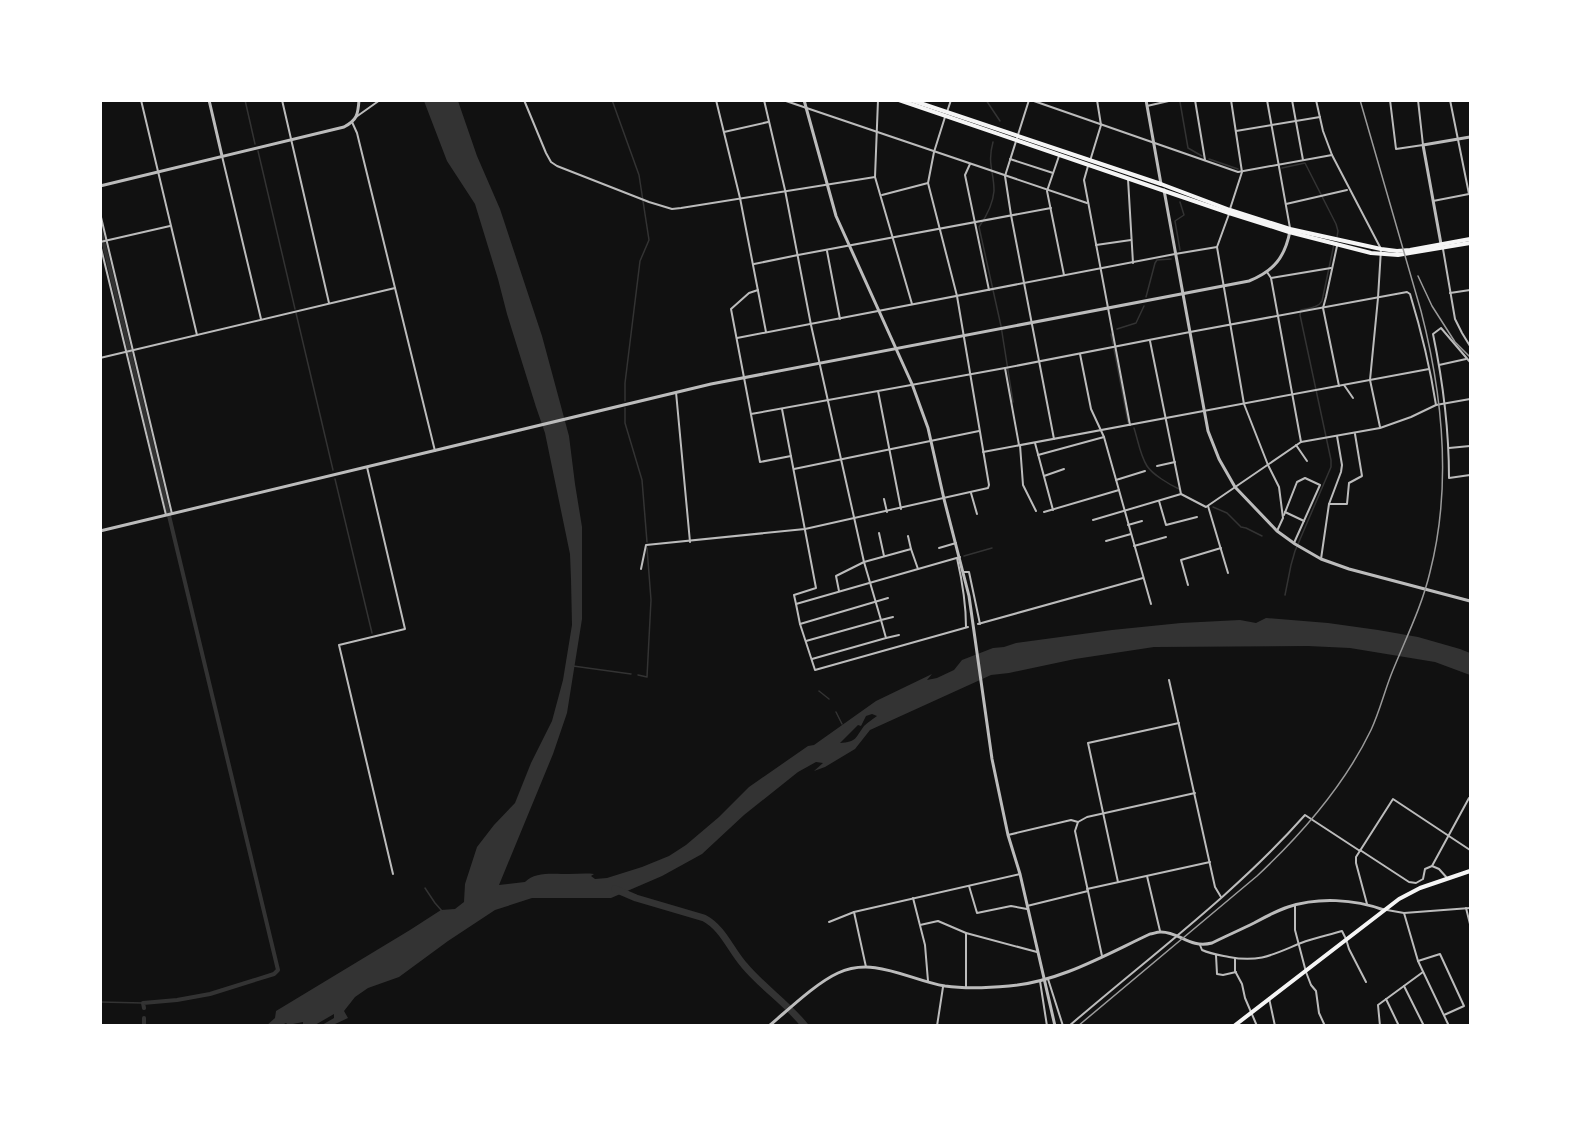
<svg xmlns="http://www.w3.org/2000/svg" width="1571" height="1126" viewBox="0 0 1571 1126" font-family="'Exo 2',sans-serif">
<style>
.water{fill:#333;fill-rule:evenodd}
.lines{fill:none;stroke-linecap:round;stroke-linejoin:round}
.stream{stroke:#333;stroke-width:1.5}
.canal{stroke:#333;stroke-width:4}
.river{stroke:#333;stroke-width:7}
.minor{stroke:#bcbcbc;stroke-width:2}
.tertiary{stroke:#bcbcbc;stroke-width:3}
.primary{stroke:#f5f5f5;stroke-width:4}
.trunk{stroke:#f5f5f5;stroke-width:4}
.rail{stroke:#9a9a9a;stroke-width:1.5}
</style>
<rect width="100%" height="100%" fill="#111"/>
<path class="water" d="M424,101h34l19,55 23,53 42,127 27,100 6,48 7,43v92l-15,94 -14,41 -54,131 26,-3c10,-11 31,-8 44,-8 8,0 17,-1 25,0l-3,2 4,3 12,-1 35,-11 27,-11 17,-11 33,-28 30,-30 59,-41 6,-1 62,-44 56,-27 -5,6 10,-2 17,-8 8,-10 31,-12 11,-1 12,-4 96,-13 69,-7 59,-3 16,3 10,-5 62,5 50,7 40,7 42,12 10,4v22l-35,-13 -85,-14 -42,-2 -154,1 -79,12 -66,14 -18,2 -121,55 -15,19 -30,18 -11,4 9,-8 -7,-1 -18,10 -54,43 -42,39 -40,22 -51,22h-79l-37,12 -47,31 -49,36 -31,11 -13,9 -11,14 4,7 -15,7h-11l12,-7v-4l-19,11h-12v-3l-15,3 -2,-2 -4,2 -16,1 9,-8 1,-7 134,-81 31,-20 14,-1 9,-7 1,-18 12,-37 17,-22 21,-22 16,-40 21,-42 11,-41 9,-55 -1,-46 -1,-25 -25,-121 -9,-26 -29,-93 -9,-35 -23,-75 -28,-43zM872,714l5,2c-4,3 -9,6 -13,10 -9,12 -7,16 -24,17l18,-18 3,1 5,-10z"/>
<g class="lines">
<g class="stream">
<polyline points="245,100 255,144"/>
<polyline points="612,100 639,175 649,240 640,261 625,383 625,401"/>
<polyline points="986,100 1000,121"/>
<polyline points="1180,102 1188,148 1202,156"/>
<path d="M993,142c-6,22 1,29 1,49 -1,13 -8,26 -15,36l22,99 12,76"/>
<polyline points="258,151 295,309"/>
<polyline points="1209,159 1238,169"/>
<polyline points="1282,168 1305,163 1336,224 1338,231 1337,237"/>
<polyline points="1180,202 1184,215 1175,221 1180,250"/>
<polyline points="1146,297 1155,263 1157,260 1171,259"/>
<polyline points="296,313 333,470"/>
<polyline points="1117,329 1136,323 1144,306"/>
<polyline points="1111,334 1113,344"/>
<polyline points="1114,349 1128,422"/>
<polyline points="625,408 625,423 642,480 647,542"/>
<path d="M1134,428c4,12 6,27 13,38 5,8 23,19 32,23"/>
<polyline points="335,479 372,633"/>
<polyline points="1213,507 1227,513 1241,527 1246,528 1262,536"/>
<polyline points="964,556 992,548"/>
<path d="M1285,595l6,-30 4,-14 36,-84v-7l-31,-145 1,-5c8,-2 17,-2 21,-9l12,-57"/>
<polyline points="573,666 631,674"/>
<polyline points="638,675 647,677 651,600 647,548"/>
<polyline points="819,691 829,699"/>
<polyline points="836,712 842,724"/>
<polyline points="425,888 435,903 442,911"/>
<polyline points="100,1002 143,1003"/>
</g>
<g class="canal">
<polyline points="100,228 278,970 274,974 210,994 177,1000 143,1003 144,1008"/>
<polyline points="144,1018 144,1026"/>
</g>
<path class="river" d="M615,889l21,9 68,20c19,10 26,31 40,47 18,22 43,38 61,61"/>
<g class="minor">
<polyline points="141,100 197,335"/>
<polyline points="282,100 329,303"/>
<polyline points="524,100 546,153 551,162 557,166 649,202 672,209 681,208 875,177"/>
<polyline points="716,100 740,198 766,332"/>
<polyline points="764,100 785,190 811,325 864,562 881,620 806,641"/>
<polyline points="783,100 1087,203"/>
<polyline points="878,100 875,177 912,304"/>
<polyline points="1029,100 1005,176 1011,215 1054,439"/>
<polyline points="1031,100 1238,172 1332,155"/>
<polyline points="1195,100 1205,160"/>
<polyline points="1267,100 1290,228"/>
<polyline points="1292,100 1303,160"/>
<polyline points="1316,100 1323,131 1332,155 1381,249 1378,298 1370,380 1380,427"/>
<polyline points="1390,100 1396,149 1423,145 1418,100"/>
<polyline points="1450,100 1469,194"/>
<polyline points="1147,106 1173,100"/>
<polyline points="947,112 951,100"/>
<polyline points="356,117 380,100"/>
<polyline points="352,122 357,133 435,451"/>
<polyline points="1236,131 1320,117"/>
<polyline points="724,132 768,122"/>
<polyline points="222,156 261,319"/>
<polyline points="1059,156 1047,191 1064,275"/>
<polyline points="1010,159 1053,173"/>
<polyline points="1090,161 1101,125 1097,100"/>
<polyline points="970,164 965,175 989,290"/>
<polyline points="1088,166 1084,180 1130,425"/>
<polyline points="1128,179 1133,263"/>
<polyline points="882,195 928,183"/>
<polyline points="1433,201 1469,194"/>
<polyline points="1286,204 1347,190"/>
<polyline points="1230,209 1242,172 1231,100"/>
<polyline points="100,213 172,514"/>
<polyline points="1229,214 1217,247 1244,404 1268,465 1279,487 1283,518 1277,531"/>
<polyline points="100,242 170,226"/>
<polyline points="100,244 166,515"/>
<polyline points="1096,245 1131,240"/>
<polyline points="1337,246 1326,297 1323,308 1339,386"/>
<polyline points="1443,249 1455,319 1462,333 1470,346"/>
<polyline points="827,251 840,319"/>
<polyline points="754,264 798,255 1051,208"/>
<polyline points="1267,272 1271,278 1301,442"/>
<polyline points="1271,278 1331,268"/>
<polyline points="758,290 749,293 731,309 760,462 791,456"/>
<polyline points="1450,293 1470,290"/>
<polyline points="737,338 1175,254 1217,247"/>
<polyline points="1150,341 1181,494"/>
<polyline points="1080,354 1091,409 1104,437 1151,604"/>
<polyline points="100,358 395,288"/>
<path d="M1470,362l-29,-34 -8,6c10,48 16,95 16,144l21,-3"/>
<polyline points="1439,365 1466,359"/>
<polyline points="1005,368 1019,445"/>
<polyline points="1344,385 1353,398"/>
<polyline points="878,391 901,509"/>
<polyline points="676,392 690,542"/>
<polyline points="782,409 816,588 794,595 796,604"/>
<path d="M751,414l254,-46 185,-36 217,-40 3,2c11,36 20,73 26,111"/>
<polyline points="1035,443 1053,510"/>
<polyline points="1020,445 1023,485 1036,511"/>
<polyline points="1296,445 1307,461"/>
<polyline points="1449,448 1470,446"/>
<polyline points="983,452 1429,369"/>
<polyline points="1038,455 1104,437"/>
<polyline points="1157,466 1175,462"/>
<polyline points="367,467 405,629 339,645 393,874"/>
<polyline points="794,469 979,431"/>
<polyline points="1044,476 1064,469"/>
<polyline points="1116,480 1145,471"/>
<polyline points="971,493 977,514"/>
<polyline points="884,499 887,512"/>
<polyline points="1159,501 1166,525 1197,517"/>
<polyline points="1329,504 1347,504 1349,483 1362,476 1355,434"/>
<polyline points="1208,506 1228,573"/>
<polyline points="1044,512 1119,490"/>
<polyline points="1285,512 1304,521"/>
<polyline points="1284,515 1297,482 1305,478 1320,485 1294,543"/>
<polyline points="1093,520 1181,494 1206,507 1301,442 1380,428 1411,417 1436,405 1470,399"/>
<polyline points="1128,525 1142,521"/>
<polyline points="879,533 884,556"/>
<polyline points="908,536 911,549"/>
<polyline points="1106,541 1131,534"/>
<polyline points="1134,546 1166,537"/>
<polyline points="939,548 956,543"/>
<polyline points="960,557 796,604 800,624 815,670 968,627"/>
<path d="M957,558c5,22 9,46 9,69"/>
<polyline points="1321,559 1329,504 1341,472 1342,465 1337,436"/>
<polyline points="641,569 646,545 805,529 988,488 989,485 957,296 928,183 934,152 945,117"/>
<polyline points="963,572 969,572 980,624"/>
<polyline points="1188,585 1181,560 1221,548"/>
<polyline points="839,591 836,576 864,562 911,549 918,569"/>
<polyline points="800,624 888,598"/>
<polyline points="978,624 1143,578"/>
<polyline points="886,638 899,635"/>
<polyline points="812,659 886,638 881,620 893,617"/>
<polyline points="1169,680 1215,887 1221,897"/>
<polyline points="1078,822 1075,831 1102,956"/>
<polyline points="1008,835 1071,820 1078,822 1087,817 1195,793"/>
<polyline points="1360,850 1409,882 1416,883 1423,879 1425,869 1432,866 1469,798"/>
<polyline points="1432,866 1439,869 1448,879"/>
<polyline points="1147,876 1160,931"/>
<polyline points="1118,882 1088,743 1179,723"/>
<polyline points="969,886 977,913 1011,906 1027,909"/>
<polyline points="1087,889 1210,862"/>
<polyline points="913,898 925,945 928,981"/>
<polyline points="1367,904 1356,863 1356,857 1393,799 1470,850"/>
<polyline points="1295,905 1295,930 1306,972 1311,985 1316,991 1319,1013 1325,1026"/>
<polyline points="1027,906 1088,891"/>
<polyline points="1466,908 1470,924"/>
<polyline points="1387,910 1404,913 1470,908"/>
<polyline points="1404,913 1418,961 1449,1026"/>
<polyline points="829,922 854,912"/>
<polyline points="920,925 938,921 966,933 1037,952"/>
<polyline points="966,933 966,988"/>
<path d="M1200,945l2,5c9,4 17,5 27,7 31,6 45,-3 72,-14 13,-5 28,-8 41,-12l4,8 3,10 17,33"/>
<polyline points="1216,955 1217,974 1223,975 1236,972"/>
<polyline points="1235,958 1235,971 1242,984 1245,998 1257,1026"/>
<polyline points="1418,961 1440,954 1464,1006 1444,1015"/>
<polyline points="866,967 854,912 1020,874"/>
<polyline points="1048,979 1063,1026"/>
<polyline points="1040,981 1047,1026"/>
<polyline points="1404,986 1424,1026"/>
<polyline points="1269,998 1275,1026"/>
<polyline points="1386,999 1399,1026"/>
<polyline points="937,1026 943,987"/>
<path d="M1069,1026c80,-69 166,-132 236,-211l55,36"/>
<polyline points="1380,1026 1378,1005 1423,972"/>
</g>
<g class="tertiary">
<polyline points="209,100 222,156"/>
<polyline points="804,100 836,216 912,384 928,428 944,499 969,596 992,759 1008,835 1020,874 1055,1026"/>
<polyline points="1146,100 1161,184"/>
<path d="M100,186l244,-59c13,-7 14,-12 15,-27"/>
<polyline points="1164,190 1208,431 1219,459 1235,487 1277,531 1295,544 1321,559 1349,569 1470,601"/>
<polyline points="1441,244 1423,145 1470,137"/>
<path d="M100,531l611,-147 538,-103c25,-10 36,-24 41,-50"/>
<path d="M769,1026c19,-16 47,-43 69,-53 36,-17 71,7 107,13 21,3 42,2 64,0 50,-4 96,-31 141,-52 3,0 6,-2 10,-2 19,-1 29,17 52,11 14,-7 28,-13 42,-20 11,-6 22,-12 34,-16 30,-10 66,-8 96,3"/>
</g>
<polyline class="primary" points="1234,1026 1399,899 1420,888 1470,871"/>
<g class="trunk">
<polyline points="899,100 1229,213 1289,232 1371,253 1398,255 1470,243"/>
<polyline points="911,100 1161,184 1230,210 1290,229 1381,249 1397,251 1410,250 1470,239"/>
</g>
<g class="rail">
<polyline points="1418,276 1432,306 1455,342 1470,357"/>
<path d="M1078,1026l179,-150c46,-43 87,-90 114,-146 9,-19 14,-41 22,-60 13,-32 29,-64 37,-98 22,-86 13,-176 -9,-261l-61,-211"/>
</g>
</g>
<rect width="1571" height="1126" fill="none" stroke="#ffffff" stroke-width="204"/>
</svg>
